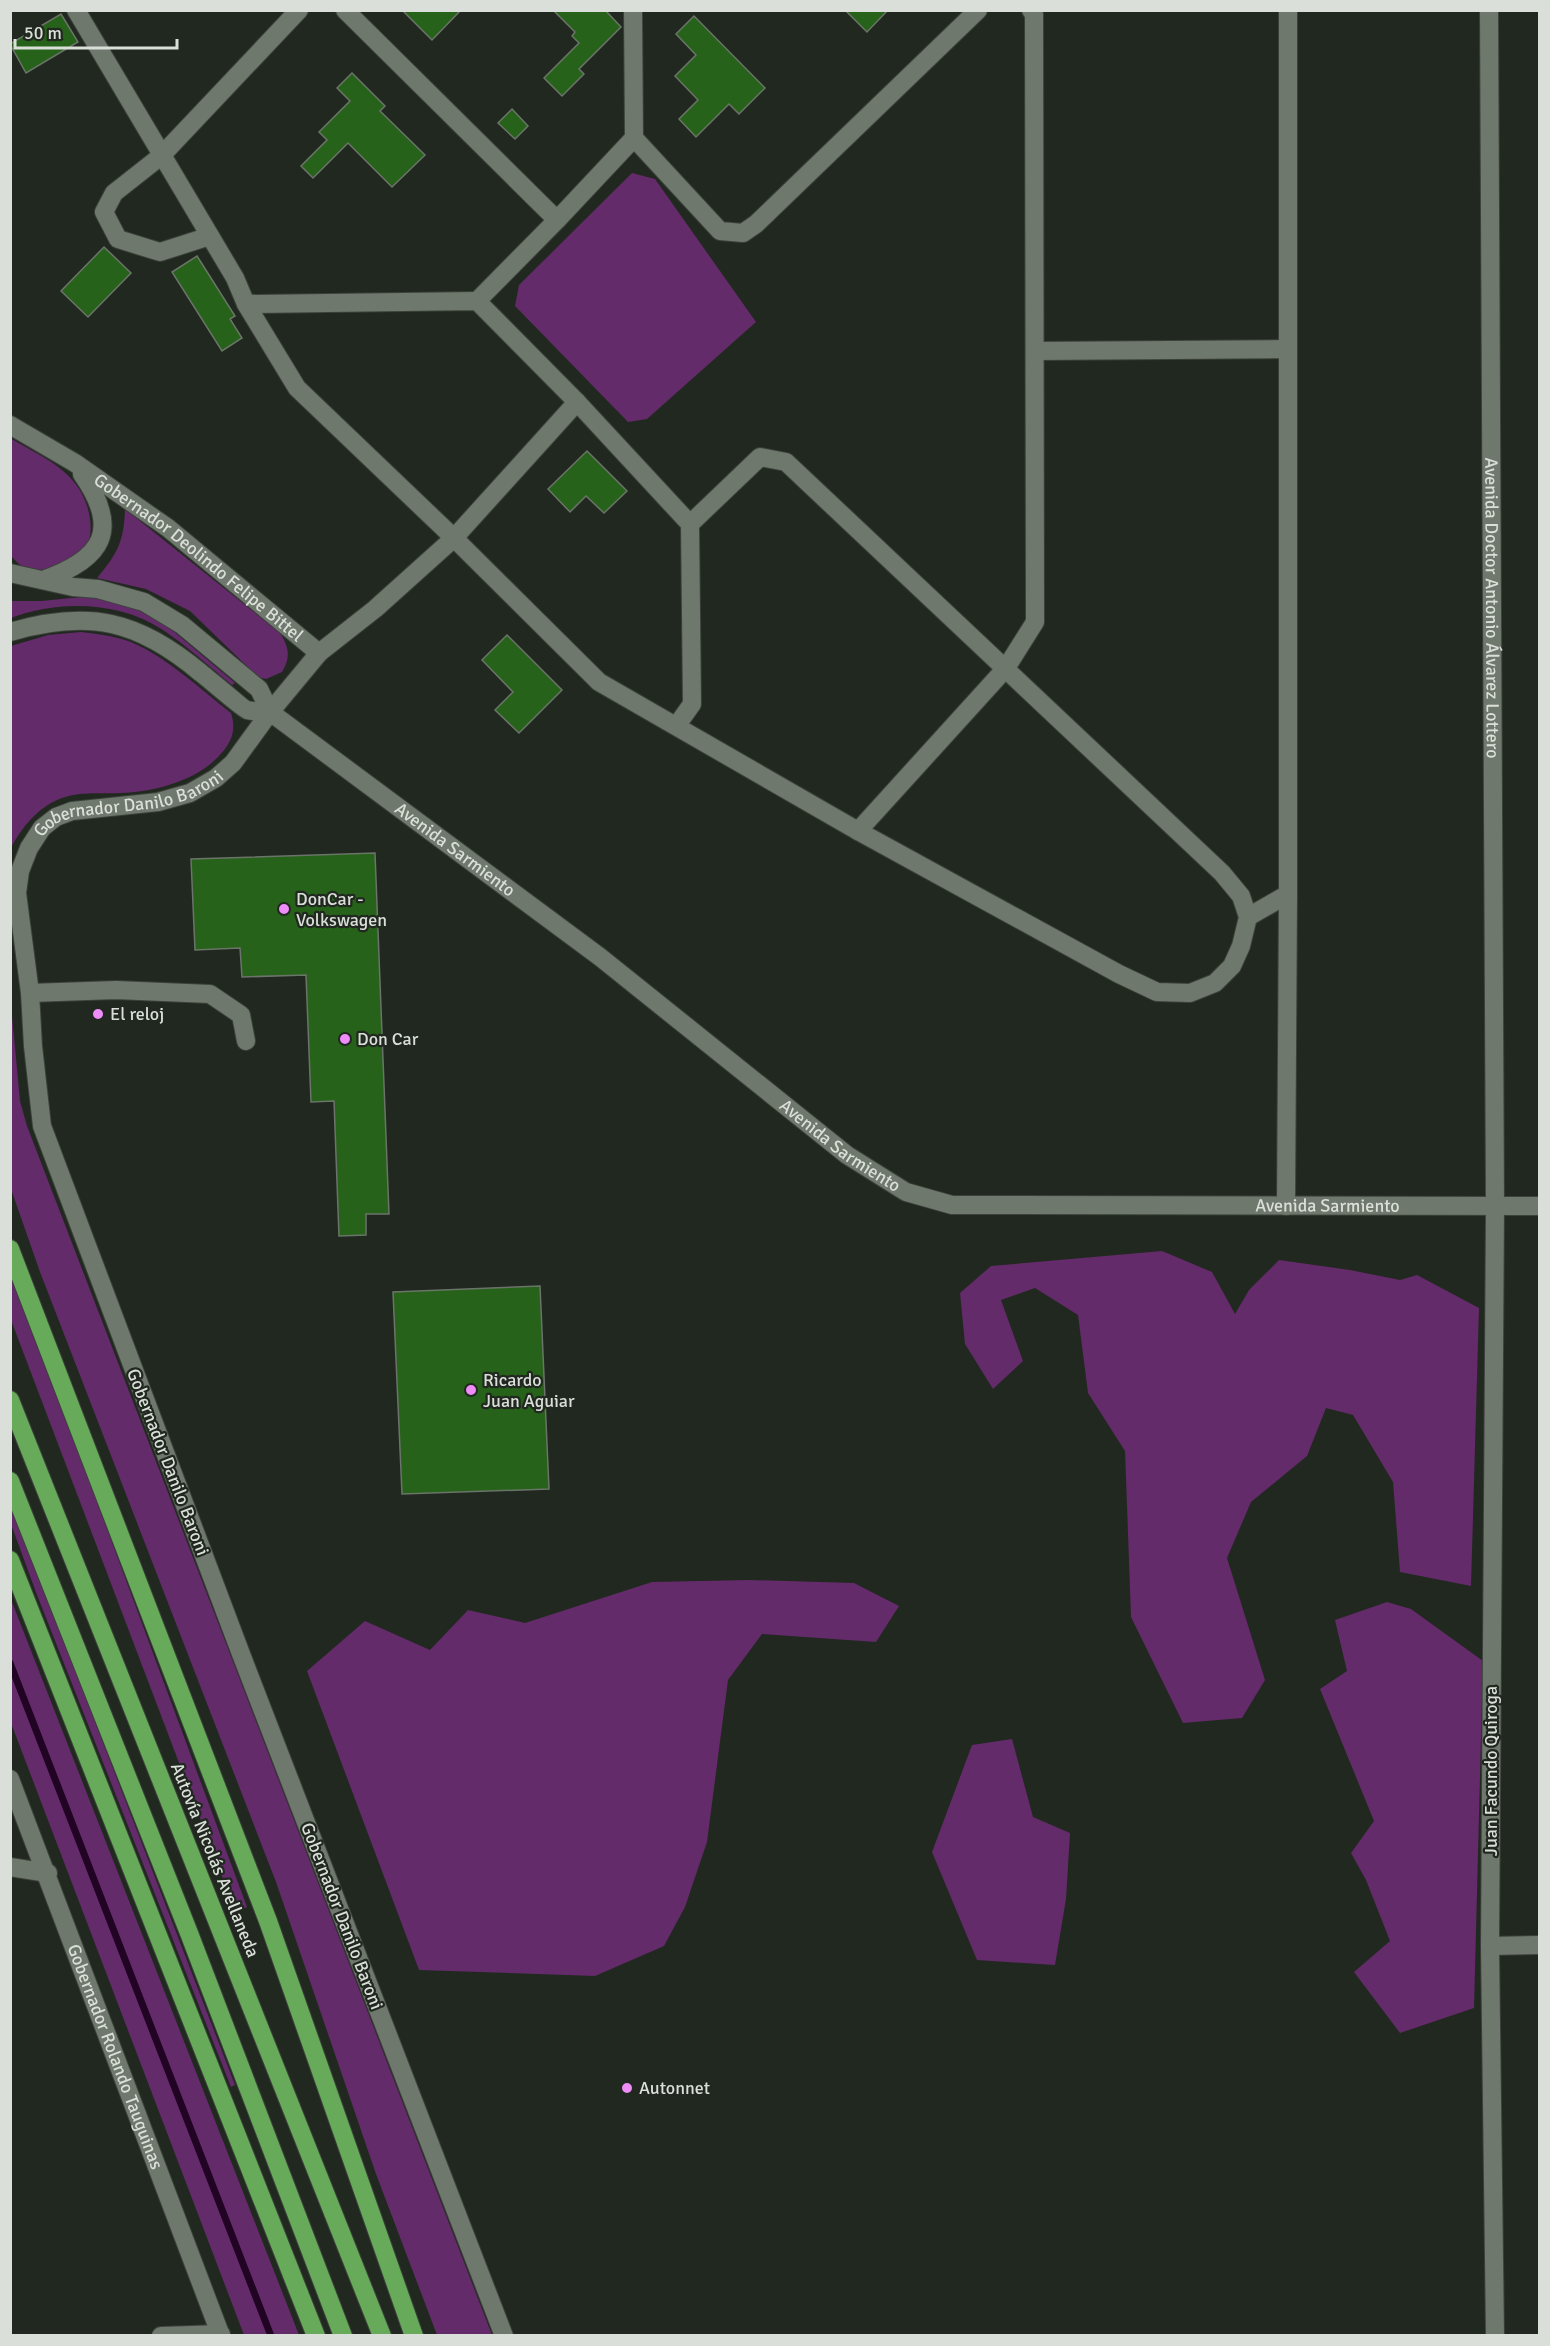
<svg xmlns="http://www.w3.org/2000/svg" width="1550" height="2346" viewBox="0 0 1550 2346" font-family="Signika,sans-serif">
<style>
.green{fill:#632b69}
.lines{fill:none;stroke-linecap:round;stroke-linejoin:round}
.stream{stroke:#210324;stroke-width:7}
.building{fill:#266219;stroke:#6b7469;stroke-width:1.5}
.minor-casing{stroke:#3c423b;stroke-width:20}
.highway-casing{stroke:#3c423b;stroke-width:20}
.minor{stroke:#6f786d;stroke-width:18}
.highway{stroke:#67aa5a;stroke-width:18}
.poi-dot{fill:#ee8cf8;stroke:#20281f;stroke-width:2}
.labels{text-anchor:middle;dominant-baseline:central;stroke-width:4.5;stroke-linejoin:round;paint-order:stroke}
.street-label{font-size:18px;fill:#dadfd9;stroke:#20281f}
.poi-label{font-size:18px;fill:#dadfd9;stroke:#20281f;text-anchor:start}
</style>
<rect width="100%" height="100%" fill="#20281f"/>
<g class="green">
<polygon points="632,173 655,179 756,322 647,419 628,422 515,306 519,285"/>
<path d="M10,438c23,14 52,26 67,48 13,17 21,52 4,68 -4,4 -12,7 -16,10 -12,6 -26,8 -40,3 -5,-1 -10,-7 -14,-11z"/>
<path d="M125,509l155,124c9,14 11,24 2,39l-16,7 -8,-2 -68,-66 -44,-22 -49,-11c21,-25 27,-37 28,-69z"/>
<path d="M92,596l48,14 26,15 69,58 -3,2c-22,-18 -45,-39 -69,-55 -44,-29 -104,-30 -152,-12v-17h30z"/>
<path d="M81,632c17,2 34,4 50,10 37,16 68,46 100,71 6,18 0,31 -13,44 -23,24 -64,35 -97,36 -19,1 -41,-2 -59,5 -23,8 -41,30 -51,50v-202l37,-11z"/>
<polygon points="10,994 20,1101 27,1126 492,2335 437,2335 376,2174 276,1882 40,1272 11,1189"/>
<polygon points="1162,1251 1212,1272 1235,1314 1249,1290 1279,1260 1350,1270 1400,1280 1417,1275 1479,1308 1471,1586 1400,1572 1393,1482 1353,1415 1326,1408 1307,1456 1251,1502 1227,1558 1265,1680 1242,1718 1183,1723 1131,1617 1125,1451 1088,1393 1078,1315 1035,1288 1001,1300 1023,1361 993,1389 965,1344 960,1293 991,1266"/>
<polygon points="10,1267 247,1907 236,1913 11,1320"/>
<polygon points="11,1504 235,2085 231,2087 37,1595 11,1524"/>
<polygon points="749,1580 854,1583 899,1606 876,1642 762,1634 728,1680 707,1842 685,1907 664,1946 595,1976 419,1970 307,1671 365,1621 430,1650 468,1610 525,1623 652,1582"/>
<polygon points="10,1597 299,2335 244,2335 11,1723"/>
<polygon points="1387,1602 1411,1609 1483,1661 1474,2008 1400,2033 1354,1972 1390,1941 1366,1880 1351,1853 1374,1821 1320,1689 1347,1671 1335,1620"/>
<polygon points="1012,1739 1033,1817 1070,1833 1066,1899 1055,1965 977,1960 932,1852 972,1745"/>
</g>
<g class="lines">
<polyline class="stream" points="10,1663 271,2336"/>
</g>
<g class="building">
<polygon points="402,10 461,10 432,40"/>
<polygon points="553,10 605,10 621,27 579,69 584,74 562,96 544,78 579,43 572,36 575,32"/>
<polygon points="845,10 888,10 867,32"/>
<polygon points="61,14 78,42 26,73 10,44"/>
<polygon points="694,16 765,88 739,114 729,104 696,137 679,119 698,100 675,76 696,55 676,34"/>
<polygon points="352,73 385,106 380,111 425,155 392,187 348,143 313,178 301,166 327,140 319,132 350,101 337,88"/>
<polygon points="512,109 528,126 515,139 498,123"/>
<polygon points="104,247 131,273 88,317 61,291"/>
<polygon points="197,256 235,316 230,319 242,338 222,351 172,272"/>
<polygon points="587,451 627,491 604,513 586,496 570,512 548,489"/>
<polygon points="507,635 562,690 519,733 495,710 513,692 482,660"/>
<polygon points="375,853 389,1214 366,1214 366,1235 339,1236 334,1101 311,1102 306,975 242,977 240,948 195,950 191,859"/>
<polygon points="540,1286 549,1489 402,1494 393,1292"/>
</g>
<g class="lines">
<defs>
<g id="minor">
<polyline points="76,10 235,278 246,304 297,388 454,538 599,682 858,831 1119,974 1157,992 1190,993 1215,983 1232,966 1241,946 1248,917 1241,896 1222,873 786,462 760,457 690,524"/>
<polyline points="345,10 557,220 634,138 633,10"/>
<path id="s1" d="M1489,10l6,1197 -5,739 5,390"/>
<polyline points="634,138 720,231 743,233 756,224 978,10"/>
<polyline points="210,236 160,252 118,239 104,212 114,193 161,156 299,10"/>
<polyline points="477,301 557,220"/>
<polyline points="246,304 477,301 577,402 690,524 692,704 677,725"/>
<polyline points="1035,351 1288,349"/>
<path id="s2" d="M10,425l65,38 93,65 151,125"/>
<path id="s3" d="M10,573l63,14 25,2 46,13 38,23 77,64 11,23 330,245 247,198 59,37 46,13 588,1"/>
<path d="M43,580c60,-21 78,-50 39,-106"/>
<path d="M10,632c79,-23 128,-12 191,41 7,5 42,36 46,37 7,2 16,1 23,2"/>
<polyline points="858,831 1006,668 1035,622 1034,14 1031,10"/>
<polyline points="1248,917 1288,894 1288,10"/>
<polyline points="30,993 116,990 210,994 241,1015 246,1041"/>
<polyline points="1286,1206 1288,894"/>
<path id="s4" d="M10,1779l211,557"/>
<polyline points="10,1867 48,1873"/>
<polyline points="1490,1946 1540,1945"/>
<polyline points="161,2336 221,2334"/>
<path id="s5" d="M504,2336l-263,-682 -199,-528 -9,-80 -3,-53 -13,-100 3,-22 9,-23 13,-20 14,-11 16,-6 86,-9 32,-9 26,-15 17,-15 37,-51 49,-59 56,-44 79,-71 123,-136"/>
</g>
<g id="highway">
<polyline points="10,1249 268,1921 414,2336"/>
<polyline points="10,1400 382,2336"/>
<polyline points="10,1481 189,1933 343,2336"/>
<polyline points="10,1560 316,2336"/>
</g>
</defs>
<use href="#minor" class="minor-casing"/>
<use href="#highway" class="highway-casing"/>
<use href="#minor" class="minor"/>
<use href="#highway" class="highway"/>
</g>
<g class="poi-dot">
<circle cx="284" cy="909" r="6"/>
<circle cx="98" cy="1014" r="6"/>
<circle cx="345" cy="1039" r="6"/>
<circle cx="471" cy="1390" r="6"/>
<circle cx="627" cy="2088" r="6"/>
</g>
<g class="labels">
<g class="street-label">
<text stroke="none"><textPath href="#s2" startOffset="231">Gobernador Deolindo Felipe Bittel</textPath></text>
<text stroke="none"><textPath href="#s1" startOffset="598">Avenida Doctor Antonio Álvarez Lottero</textPath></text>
<text stroke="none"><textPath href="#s5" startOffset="1692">Gobernador Danilo Baroni</textPath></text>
<text stroke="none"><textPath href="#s3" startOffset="538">Avenida Sarmiento</textPath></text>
<text stroke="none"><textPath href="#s3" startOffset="1024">Avenida Sarmiento</textPath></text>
<text stroke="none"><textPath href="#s3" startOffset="1528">Avenida Sarmiento</textPath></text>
<text transform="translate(168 1462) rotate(69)">Gobernador Danilo Baroni</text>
<text transform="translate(1491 1771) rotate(-90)">Juan Facundo Quiroga</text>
<text transform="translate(215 1860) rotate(68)">Autovía Nicolás Avellaneda</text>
<text transform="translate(342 1916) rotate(69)">Gobernador Danilo Baroni</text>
<text stroke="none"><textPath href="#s4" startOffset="297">Gobernador Rolando Tauguinas</textPath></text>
</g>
<g class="poi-label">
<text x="296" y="899">DonCar -<tspan x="296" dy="21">Volkswagen</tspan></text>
<text x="110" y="1014">El reloj</text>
<text x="357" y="1039">Don Car</text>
<text x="483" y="1380">Ricardo<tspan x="483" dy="21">Juan Aguiar</tspan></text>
<text x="639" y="2088">Autonnet</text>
</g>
</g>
<rect width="1550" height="2346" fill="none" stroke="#dadfd9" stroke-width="24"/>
<path d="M15 39v9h162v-9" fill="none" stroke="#dadfd9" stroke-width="3"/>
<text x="24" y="39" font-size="18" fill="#dadfd9" stroke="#20281f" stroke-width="4.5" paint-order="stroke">50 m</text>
</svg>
